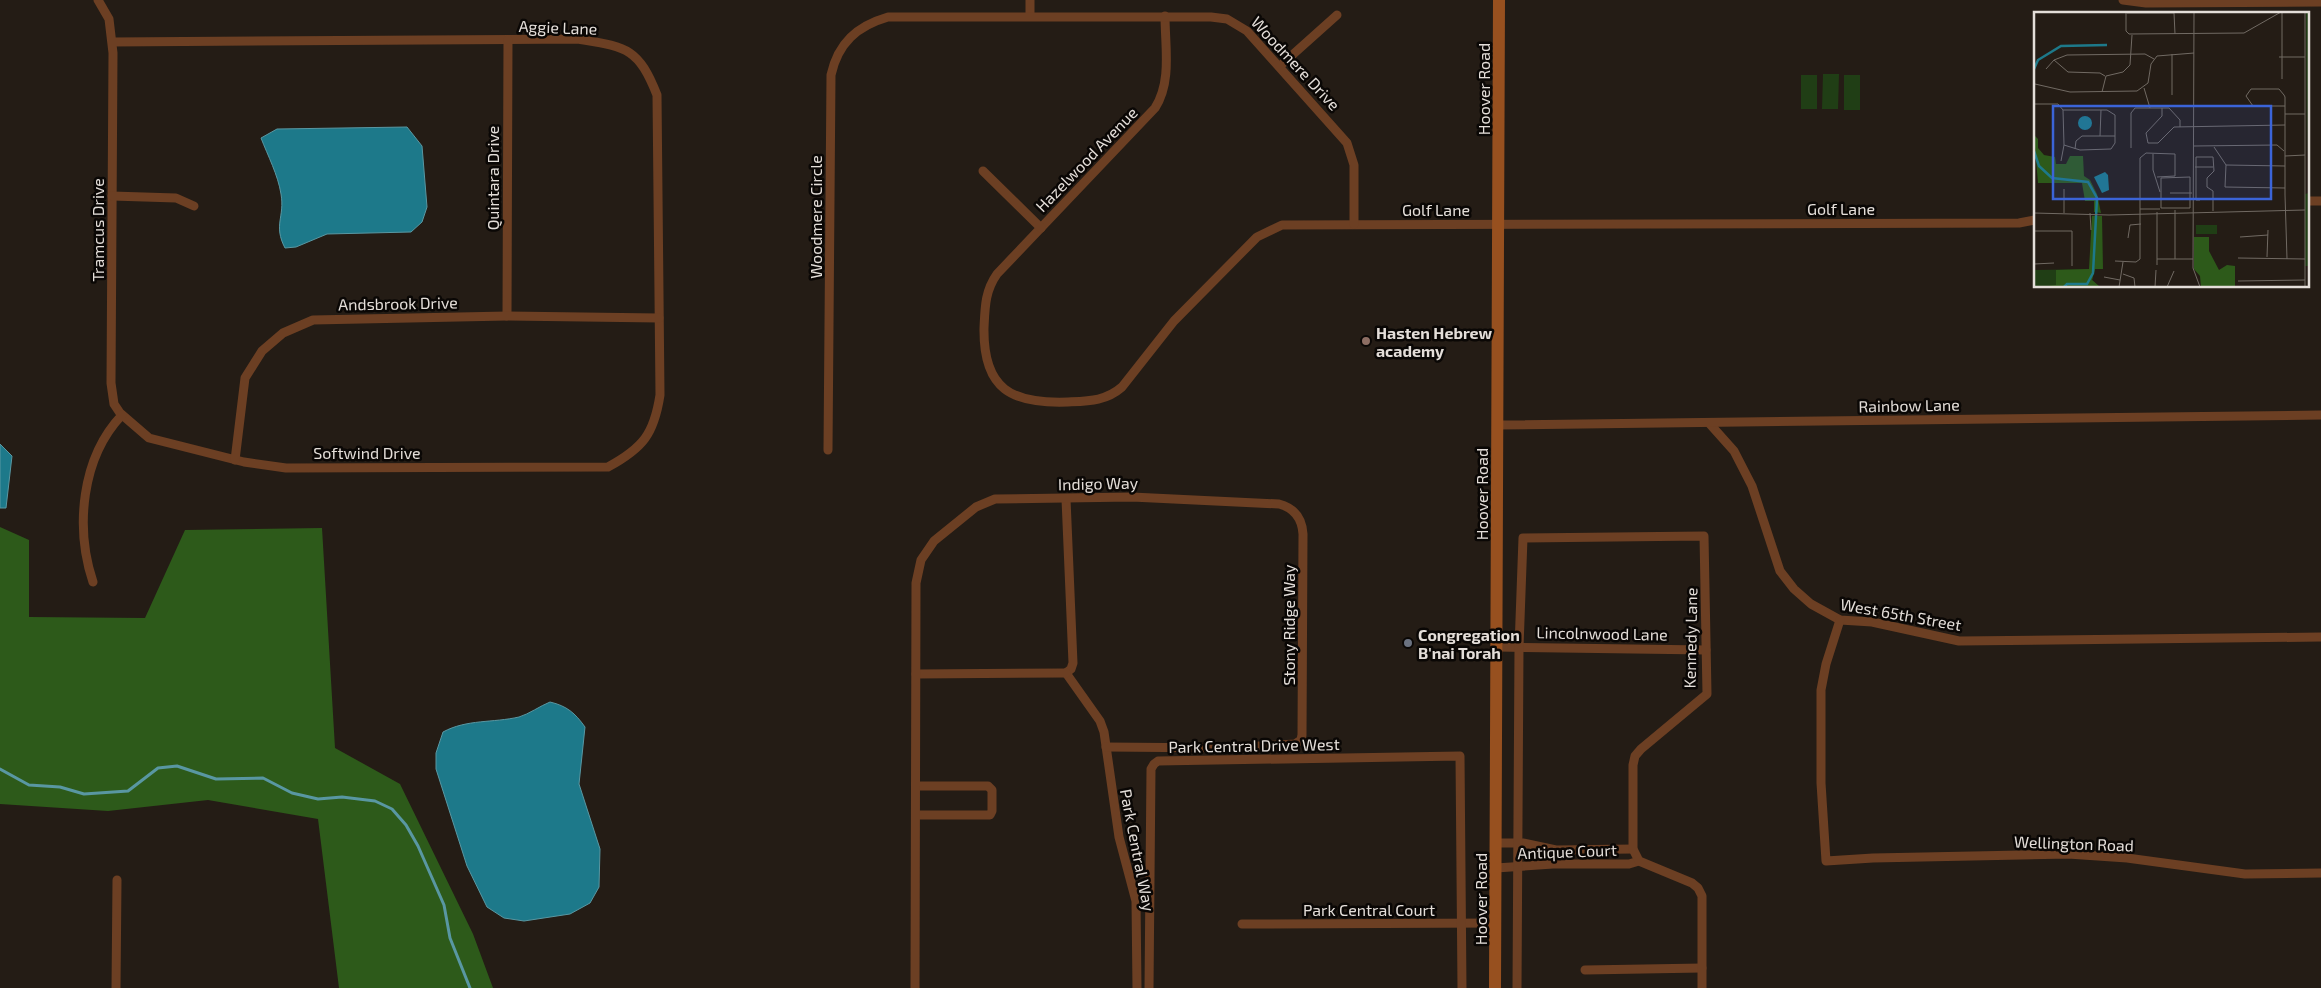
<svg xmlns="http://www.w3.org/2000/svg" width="2321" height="988" viewBox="0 0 2321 988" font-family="'Exo 2',sans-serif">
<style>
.green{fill:#203e15}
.forest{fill:#2d5a1a}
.water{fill:#1d798a;stroke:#5997a2}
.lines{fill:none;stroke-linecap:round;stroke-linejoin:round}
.stream{stroke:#5997a2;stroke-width:3}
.street{stroke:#6c3f23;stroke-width:9}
.secondary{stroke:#97501f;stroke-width:12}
.education-dot{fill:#8d6e63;stroke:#0a0705;stroke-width:2}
.worship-dot{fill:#6b7280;stroke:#0a0705;stroke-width:2}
.labels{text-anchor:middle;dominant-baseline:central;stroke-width:5;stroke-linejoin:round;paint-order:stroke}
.street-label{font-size:16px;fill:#e4ded9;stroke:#0a0705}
.poi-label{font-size:16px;font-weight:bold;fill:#e4ded9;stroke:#0a0705;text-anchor:start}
.inset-river{fill:none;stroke:#1d798a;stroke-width:2.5}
.inset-road{fill:none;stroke:#716a63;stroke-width:1}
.view{fill:#3b64d8;fill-opacity:0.15;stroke:#3b64d8;stroke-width:2.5}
.inset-edge{fill:none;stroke:#e4ded9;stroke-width:2.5}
</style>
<rect width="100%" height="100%" fill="#241c15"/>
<g class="green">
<polygon points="1823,74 1839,74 1838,109 1822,109"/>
<rect x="1801" y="75" width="16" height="34"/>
<rect x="1844" y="75" width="16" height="35"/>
</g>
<polygon class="forest" points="0,527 29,540 29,617 145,618 185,530 322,528 335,748 400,784 473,934 493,988 339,988 318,819 208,800 108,811 0,804"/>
<g class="water">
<path d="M407,127l15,19 5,61 -5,15 -11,10 -84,2 -31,13 -11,1c-12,-23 0,-31 -4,-54 -3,-19 -13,-38 -20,-56l16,-9z"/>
<polygon points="0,444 12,456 6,508 0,508"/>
<path d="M550,702c17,4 25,11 35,25l-6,57 21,65 -1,38 -9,16 -20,11 -46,7 -20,-3 -17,-11 -20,-41 -31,-97v-16l7,-21c24,-13 50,-9 76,-15 10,-3 21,-11 31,-15z"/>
</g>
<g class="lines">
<polyline class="stream" points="0,769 29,785 60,787 84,794 128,791 158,768 177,766 216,779 263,778 292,793 318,799 342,797 375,801 392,809 406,825 418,846 444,905 450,938 470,988"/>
<g class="street">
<path d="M98,0l11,19 4,34 -2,330 3,21 6,9 29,25 95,24 42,6 322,-1c35,-19 46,-33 52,-72l-3,-300c-19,-48 -31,-48 -79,-56l-466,3"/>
<polyline points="1030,0 1030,16"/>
<polyline points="2123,0 2146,3 2321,2"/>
<path d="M1165,16c0,30 7,66 -10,92l-158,166c-12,17 -12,33 -13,54 -1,62 28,76 84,74 21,-1 38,-1 54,-15l52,-66 83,-84 25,-12 737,-2 16,-3"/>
<polyline points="1280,66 1337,15"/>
<polyline points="983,171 1041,228"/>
<polyline points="112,196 176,198 194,206"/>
<polyline points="2307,201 2321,201"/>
<polyline points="507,316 508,40"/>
<polyline points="1709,423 1734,451 1752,486 1780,571 1794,589 1811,604 1840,620 1872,622 1959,641 2321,637"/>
<polyline points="1498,425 2321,415"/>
<path d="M828,450l3,-375c7,-32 26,-49 57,-58h323l16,2 20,12 100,112 7,22v59"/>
<polyline points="235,460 245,378 262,351 283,333 313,320 507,316 659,318"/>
<polyline points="1066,499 1073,663 1071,669 1066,673"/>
<path d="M93,582c-18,-54 -12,-124 29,-167"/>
<polyline points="1840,620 1826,664 1821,690 1821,783 1826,861 1873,858 2068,854 2127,858 2245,874 2321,873"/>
<polyline points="1497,647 1706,650"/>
<polyline points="1066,673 1100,721 1104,732 1119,837 1136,901 1137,988"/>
<polyline points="916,674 1066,673"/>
<polyline points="916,786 988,786 992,790 992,811 990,815 916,815"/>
<polyline points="1496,843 1523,843 1556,850 1633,849"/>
<polyline points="1496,868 1553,864 1629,864 1639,861"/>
<polyline points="1242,924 1496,923"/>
<polyline points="1585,970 1702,968"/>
<polyline points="116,988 117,880"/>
<path d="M915,988l1,-405 5,-23 13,-19 42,-34 19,-8 137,-2 147,7c15,4 23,14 24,30l-1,201 -1,5 -6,4 -70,4 -119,-1"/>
<polyline points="1149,988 1151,769 1154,764 1158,761 1460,756 1462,988"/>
<polyline points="1517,988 1519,647 1523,538 1704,536 1707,694 1641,749 1635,756 1633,765 1633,849 1639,861 1692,883 1698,888 1702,896 1702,988"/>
</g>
<polyline class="secondary" points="1495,988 1499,0"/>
</g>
<circle class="education-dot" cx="1366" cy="341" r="5"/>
<circle class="worship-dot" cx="1408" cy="643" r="5"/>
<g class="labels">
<g class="street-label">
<text transform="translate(558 27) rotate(2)">Aggie Lane</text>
<text transform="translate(1296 63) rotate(47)">Woodmere Drive</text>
<text transform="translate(1483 89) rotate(-90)">Hoover Road</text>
<text transform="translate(1086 159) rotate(-46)">Hazelwood Avenue</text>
<text transform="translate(492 178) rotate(-90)">Quintara Drive</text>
<text x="1841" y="208">Golf Lane</text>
<text x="1436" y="209">Golf Lane</text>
<text transform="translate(815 217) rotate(-90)">Woodmere Circle</text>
<text transform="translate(97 230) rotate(-90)">Tramcus Drive</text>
<text transform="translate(398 303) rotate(-1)">Andsbrook Drive</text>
<text transform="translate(1909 405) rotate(-1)">Rainbow Lane</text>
<text x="367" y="452">Softwind Drive</text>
<text transform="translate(1098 483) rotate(-1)">Indigo Way</text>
<text transform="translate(1481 494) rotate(-90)">Hoover Road</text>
<text transform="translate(1901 614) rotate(10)">West 65th Street</text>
<text transform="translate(1288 625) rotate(-90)">Stony Ridge Way</text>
<text transform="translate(1602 633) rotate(1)">Lincolnwood Lane</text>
<text transform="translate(1690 638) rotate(-89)">Kennedy Lane</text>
<text transform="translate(1254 745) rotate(-1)">Park Central Drive West</text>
<text transform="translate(2074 843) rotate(2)">Wellington Road</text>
<text transform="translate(1138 850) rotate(79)">Park Central Way</text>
<text transform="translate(1567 851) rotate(-2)">Antique Court</text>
<text transform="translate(1480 899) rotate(-90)">Hoover Road</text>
<text x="1369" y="909">Park Central Court</text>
</g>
<g class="poi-label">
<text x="1376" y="332">Hasten Hebrew<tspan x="1376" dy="18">academy</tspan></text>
<text x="1418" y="634">Congregation<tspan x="1418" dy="18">B'nai Torah</tspan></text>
</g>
</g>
<g transform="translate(2034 12)">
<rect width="275" height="275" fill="#241c15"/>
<path d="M272,0h3l-2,145zM275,181v73h-4v-72zM162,213h21v9h-21zM61,257l-3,11 8,7h-66v-17z" fill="#203e15"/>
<path d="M0,123l4,4v9l6,7 11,2 1,7h10l4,-8h13l1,20 6,4 7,14 4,19 -7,-1v-11h-9l-3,-18h-44zM58,204h10l1,53h-8l-3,11 8,7h-60l16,-2v-15l33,-1zM160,225h15v14l10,19 8,-5 8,1v21h-34l-1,-11 -6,-7z" fill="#2d5a1a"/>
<path d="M44 111a7 7 0 1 1 14 0a7 7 0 1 1-14 0ZM71,160l3,3 1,15 -7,3 -8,-16z" fill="#1d798a"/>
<path class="inset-river" d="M0,57l4,-9 23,-14 46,-1M0,139l5,15 13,12 36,4 9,16 -4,75 -6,11h-20l-3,3"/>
<path class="inset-road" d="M92,0v19l3,3 115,-1 37,-21M160,0l-1,256 7,19M248,0v67M271,0v275M93,1h47l1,21M245,45h26M20,48l14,12 32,1 5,3M12,57l8,-9 13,-5 78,-1 9,5M1,72l35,8 67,-1 11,-8 3,-19 6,-8 37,-3M110,76l6,20M68,80l4,-16 17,-4 7,-7 2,-30M138,83v-41M0,92h24l5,6M251,94h-32l-7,-10 5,-7h28l5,6 1,2v98l2,64M128,96v8l-16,17 2,10h10l16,-16 111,-2M29,98h44l8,5v28l-4,6 -31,1 -16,-5M29,98l1,35M251,102h20M66,124l1,-26M160,134l83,-1 7,6M180,135l12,18 59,1M97,136v-35l4,-5h34l11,12v7M41,137l1,-8 6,-5h33M251,144l20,-1M27,149l3,-16M192,153l-1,22 60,1M161,155h18M119,158l7,22M119,158v-16M156,165v31h-29v-30zM136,181h22M166,188h-4v-43h17l1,14 -7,7v9l6,4v20M106,197h20M0,201l75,2 196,-5M30,201v-24M56,201l1,17M0,219h38v35M206,225l28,-2M94,226l2,-13 11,-1M233,245l1,-27M204,246l67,1M123,247h36M141,247v-49M81,249l21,1 4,-3v-101l6,-5 29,1v22l-18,1M0,252l20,-1M123,253v-53M89,262l11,4 1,9M70,265l16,3M204,269l67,-1M85,275l4,-25M121,275l1,-17M133,275l7,-16"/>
<path class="view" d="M19,94h218v93h-218z"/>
<rect width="275" height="275" class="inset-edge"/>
</g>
</svg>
